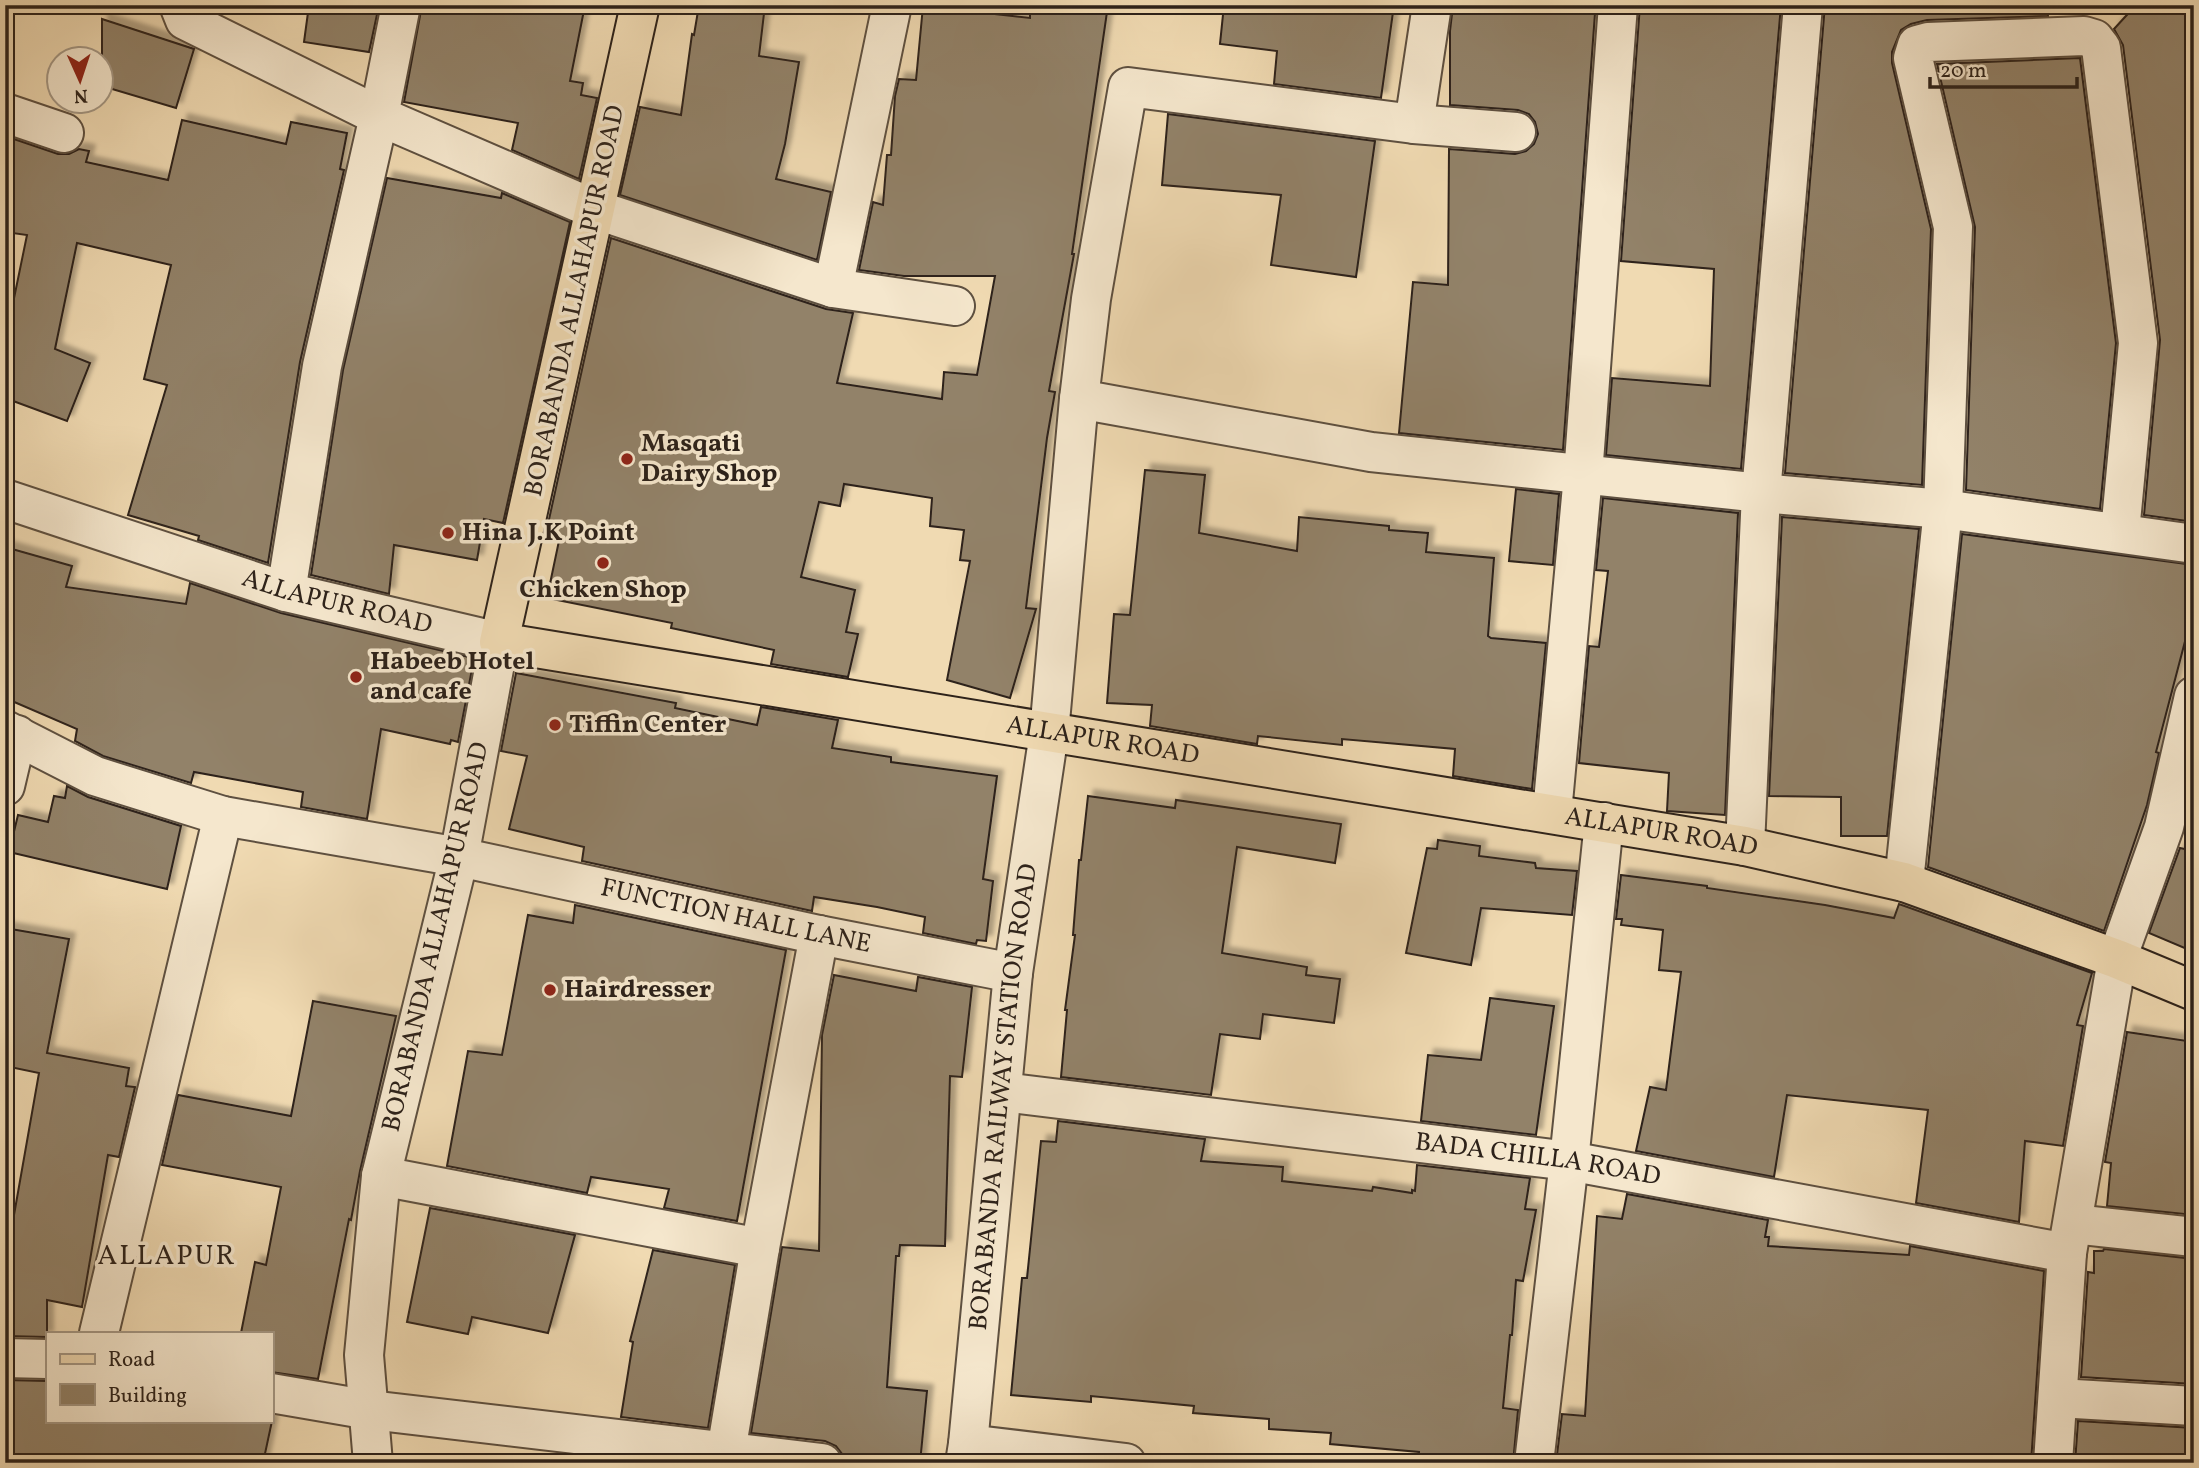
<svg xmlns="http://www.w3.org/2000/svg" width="2199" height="1468" viewBox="0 0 2199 1468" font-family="Vollkorn,serif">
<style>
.building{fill:#928269;stroke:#2d221a;stroke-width:2;filter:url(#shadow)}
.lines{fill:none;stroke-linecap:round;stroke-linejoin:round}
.minor-casing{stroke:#5e5040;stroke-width:42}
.major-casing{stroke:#2d221a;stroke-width:42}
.minor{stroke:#f5e7cd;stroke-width:38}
.major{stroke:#f0dab2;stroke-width:38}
.poi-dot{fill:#8f2418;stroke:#f5e7cd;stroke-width:2.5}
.labels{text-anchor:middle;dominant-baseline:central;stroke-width:7;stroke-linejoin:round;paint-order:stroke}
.street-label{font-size:26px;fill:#2d221a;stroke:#f5e7cd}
.poi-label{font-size:26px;font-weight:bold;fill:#2d221a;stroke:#f5e7cd;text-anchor:start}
.neighbourhood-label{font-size:28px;letter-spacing:2px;fill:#2d221a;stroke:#f5e7cd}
</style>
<defs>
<filter id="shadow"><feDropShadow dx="6" dy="-6" stdDeviation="2" flood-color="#0004"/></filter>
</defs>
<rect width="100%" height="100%" fill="#f0dab2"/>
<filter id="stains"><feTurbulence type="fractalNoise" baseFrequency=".00286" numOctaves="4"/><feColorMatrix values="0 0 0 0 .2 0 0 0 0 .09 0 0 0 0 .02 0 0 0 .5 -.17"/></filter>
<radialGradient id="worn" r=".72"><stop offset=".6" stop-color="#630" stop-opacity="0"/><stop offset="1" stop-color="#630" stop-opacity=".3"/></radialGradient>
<g class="building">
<polygon points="309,5 379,5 369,52 304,42"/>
<polygon points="422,5 585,5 570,81 583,83 581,95 597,98 579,179 512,150 518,123 404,102"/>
<polygon points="699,5 765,5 759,56 799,62 785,144 776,179 831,192 817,260 620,195 640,107 681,115 692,34 694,35"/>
<polygon points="1030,5 1108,5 1072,254 1074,254 1049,391 1055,392 1047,438 1026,608 1036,609 1010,698 947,680 970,561 960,560 964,530 930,526 932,498 844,484 840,506 819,502 801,577 855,590 846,632 858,634 848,677 771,664 774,650 671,628 672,623 547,598 560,536 546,533 611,238 826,309 853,313 837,383 942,399 944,372 977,375 995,276 904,276 859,270 873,202 883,205 887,155 891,155 895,96 899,79 916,80 923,6 1030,18"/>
<polygon points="1224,5 1394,5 1381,98 1274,84 1277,51 1220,44"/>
<polygon points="1453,5 1547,5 1595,13 1563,450 1399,433 1413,282 1448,285 1449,149 1515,154 1526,151 1534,144 1538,134 1535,122 1529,114 1518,110 1450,105 1450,31"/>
<polygon points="1640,5 1781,5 1741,469 1606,455 1612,378 1710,386 1714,269 1621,261"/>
<polygon points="1825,5 2047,5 2048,16 1927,20 1911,24 1901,30 1892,52 1892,63 1931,229 1922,485 1785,473"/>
<polygon points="2136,5 2194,5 2194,522 2144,515 2160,340 2123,45 2114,29"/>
<polygon points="102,19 194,49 176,108 102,86"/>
<polygon points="2080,58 2116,343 2100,509 1966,490 1975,227 1937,64"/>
<polygon points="1168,114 1375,141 1356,277 1271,265 1281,195 1162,185"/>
<polygon points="182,120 286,144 291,122 347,133 340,169 344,170 300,362 268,563 198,540 199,536 128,515 167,385 144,379 171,265 77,243 55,349 90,363 67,421 5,398 5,342 27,235 5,232 5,136 58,154 69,154 79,149 89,151 86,162 168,180"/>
<polygon points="387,178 501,198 502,193 570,222 503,523 484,519 477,560 394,545 389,594 311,575 343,370"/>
<polygon points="1145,470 1205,475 1199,533 1297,551 1299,517 1389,526 1389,530 1428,533 1426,552 1494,558 1488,636 1491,638 1546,643 1532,789 1453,776 1455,749 1342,739 1342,745 1258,736 1257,744 1150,726 1152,705 1107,703 1114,614 1130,615"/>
<polygon points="1516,489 1559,494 1553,565 1509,561"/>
<polygon points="1603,498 1738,513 1725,815 1667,811 1669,773 1579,763 1589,646 1599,647 1608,571 1596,570"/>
<polygon points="1782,517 1919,529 1887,836 1841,836 1841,797 1769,796"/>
<polygon points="1962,534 2194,565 2194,607 2156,752 2159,753 2147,805 2104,931 1928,867"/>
<polygon points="5,547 72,566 66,587 186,604 190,583 281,613 469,657 468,663 473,664 458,742 451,740 450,744 381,729 367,819 301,807 303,792 194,772 191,783 103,756 75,741 77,729 5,698"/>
<polygon points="516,673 676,703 675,708 757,725 761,707 838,720 832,748 891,757 891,762 997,776 983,879 993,881 986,941 977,940 976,944 923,933 925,917 877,907 814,897 812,911 582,861 584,847 509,829 527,756 501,751"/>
<polygon points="67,786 88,797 181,826 167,889 9,852 18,815 48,822 54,796 65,798"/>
<polygon points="1088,796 1175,808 1176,800 1341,824 1335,863 1237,847 1222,953 1307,967 1306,975 1340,979 1334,1023 1263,1014 1260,1039 1220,1034 1211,1095 1061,1077 1067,1010 1065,1010 1075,935 1073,935 1079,860 1081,860"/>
<polygon points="1438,840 1480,846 1479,856 1535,863 1536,868 1577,871 1572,915 1481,908 1471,965 1406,953 1427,848 1437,849"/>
<polygon points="2180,848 2194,851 2194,952 2149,933"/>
<polygon points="1621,875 1707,886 1707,888 1825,905 1894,918 1899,904 2092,973 2077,1025 2083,1026 2063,1146 2025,1141 2019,1222 1916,1203 1928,1110 1787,1095 1774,1177 1636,1151 1650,1087 1666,1090 1681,972 1659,970 1663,930 1621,925 1622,919 1616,919"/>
<polygon points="575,905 786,950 737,1221 664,1208 669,1189 591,1177 587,1193 447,1166 468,1051 502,1055 528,915 573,923"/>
<polygon points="5,928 69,939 47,1053 129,1068 126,1086 135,1087 119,1157 108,1155 82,1307 47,1300 47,1337 5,1336 5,1213 14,1215 39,1073 5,1066"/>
<polygon points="834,975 916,991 918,977 972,987 962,1077 950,1076 945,1246 900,1245 899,1256 896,1256 887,1387 927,1391 920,1463 843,1463 842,1454 836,1446 825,1441 751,1433 782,1247 819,1251 822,1035"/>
<polygon points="1490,998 1554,1006 1536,1135 1421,1121 1428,1055 1481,1060"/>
<polygon points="313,1001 396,1016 360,1171 351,1220 349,1219 318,1379 271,1372 271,1333 241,1333 255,1262 266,1265 281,1187 162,1165 178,1095 291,1116"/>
<polygon points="2127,1032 2194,1042 2194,1215 2107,1206 2111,1163 2105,1162"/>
<polygon points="1058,1121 1205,1139 1201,1161 1283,1167 1282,1181 1372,1191 1373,1187 1412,1193 1412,1190 1415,1191 1417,1165 1530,1178 1525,1209 1536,1210 1523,1281 1516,1280 1512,1335 1510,1335 1503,1408 1518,1410 1513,1463 1418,1463 1419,1452 1330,1444 1331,1433 1269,1429 1269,1419 1193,1413 1194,1406 1091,1396 1091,1402 1011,1395 1022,1278 1027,1278 1041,1141 1056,1142"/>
<polygon points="1627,1194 1768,1220 1765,1237 1769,1237 1768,1246 1909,1255 1910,1246 2044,1271 2031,1463 1556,1463 1562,1414 1585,1416 1597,1216 1622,1219"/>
<polygon points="430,1208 575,1235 548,1333 472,1317 468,1334 407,1322"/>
<polygon points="2104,1249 2194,1259 2194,1384 2081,1377 2088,1272 2094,1273 2094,1251 2103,1251"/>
<polygon points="653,1250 735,1265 708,1428 621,1417 633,1342 630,1341"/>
<polygon points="5,1380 47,1381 47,1421 272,1421 263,1463 5,1463"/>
<polygon points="2078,1421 2194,1428 2194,1463 2075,1463"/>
</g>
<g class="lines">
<defs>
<g id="minor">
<polyline points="179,5 185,20 379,116 322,366 286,592"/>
<polyline points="401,5 379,116 594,209 833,288 955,306"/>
<polyline points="5,113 64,133"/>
<polyline points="1414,124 1432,5"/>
<polyline points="1516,132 1414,124 1128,87 1091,299 1079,399 1371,452 1761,493 1943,509 2194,544"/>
<polyline points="833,288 892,5"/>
<path id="s1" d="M5,499l281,93 213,50 -40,215 -78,319 -17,179 9,108"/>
<path id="s2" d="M5,730l90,46 128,40 236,41 360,78 194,38"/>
<polyline points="5,786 17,735"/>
<polyline points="1552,813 1583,475 1618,5"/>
<polyline points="1745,846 1761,493 1803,5"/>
<polyline points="1904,882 1943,509 1953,227 1913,58 1917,45 1928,42 2084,36 2094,39 2101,48 2138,343 2120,532"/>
<path id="s3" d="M1003,1092l566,69 498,92"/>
<polyline points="381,1176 760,1248"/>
<polyline points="2073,1224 2194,1237"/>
<polyline points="99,1333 223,816"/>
<polyline points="5,1358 47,1359"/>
<polyline points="271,1393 370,1410 822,1463"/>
<polyline points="2058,1398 2194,1406"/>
<polyline points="968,1444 1126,1463"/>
<polyline points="726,1452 760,1248 819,935"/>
<path id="s4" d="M965,1463l3,-19 45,-471 36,-240 30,-334"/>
<polyline points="1534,1463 1569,1161 1604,822"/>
<polyline points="2053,1463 2067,1253 2117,959 2164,827 2194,696"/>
</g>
<g id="major">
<path id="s5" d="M640,5l-141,637 1246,204 159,36 213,77 77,32"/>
</g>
</defs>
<use href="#minor" class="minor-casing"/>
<use href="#major" class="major-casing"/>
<use href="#minor" class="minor"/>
<use href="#major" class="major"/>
</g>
<g class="poi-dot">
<circle cx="627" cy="459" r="7"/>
<circle cx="448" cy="533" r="7"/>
<circle cx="603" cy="563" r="7"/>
<circle cx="356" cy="677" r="7"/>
<circle cx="555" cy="725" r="7"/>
<circle cx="550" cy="990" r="7"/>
</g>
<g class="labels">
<g class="street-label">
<text transform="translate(575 301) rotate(-78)">BORABANDA ALLAHAPUR ROAD</text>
<text stroke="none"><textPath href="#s1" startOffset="348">ALLAPUR ROAD</textPath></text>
<text stroke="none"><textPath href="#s5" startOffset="1264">ALLAPUR ROAD</textPath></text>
<text stroke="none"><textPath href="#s5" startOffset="1830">ALLAPUR ROAD</textPath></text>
<text stroke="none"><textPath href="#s2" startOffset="758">FUNCTION HALL LANE</textPath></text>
<text transform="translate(436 937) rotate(-77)">BORABANDA ALLAHAPUR ROAD</text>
<text stroke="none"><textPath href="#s4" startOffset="368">BORABANDA RAILWAY STATION ROAD</textPath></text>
<text stroke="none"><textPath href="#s3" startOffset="539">BADA CHILLA ROAD</textPath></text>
</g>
<g class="poi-label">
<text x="641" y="444">Masqati<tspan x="641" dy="30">Dairy Shop</tspan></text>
<text x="462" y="533">Hina J.K Point</text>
<text x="603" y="590" text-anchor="middle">Chicken Shop</text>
<text x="370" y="662">Habeeb Hotel<tspan x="370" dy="30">and cafe</tspan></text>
<text x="569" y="725">Tiffin Center</text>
<text x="564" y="990">Hairdresser</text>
</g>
<g class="neighbourhood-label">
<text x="167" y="1256">ALLAPUR</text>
</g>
</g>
<rect width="2199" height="1468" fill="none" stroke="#f0dab2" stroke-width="28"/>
<rect x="7" y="7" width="2185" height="1454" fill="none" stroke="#2d221a" stroke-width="3.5"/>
<rect x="14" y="14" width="2171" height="1440" fill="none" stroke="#2d221a" stroke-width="2"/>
<rect x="46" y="1332" width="228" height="91" fill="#f5e7cd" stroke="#a59885" stroke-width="2"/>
<rect x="60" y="1354" width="35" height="10" fill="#f0dab2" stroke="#a59885" stroke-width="2"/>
<text x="108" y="1366" font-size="21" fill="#2d221a">Road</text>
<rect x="60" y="1384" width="35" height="21" fill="#928269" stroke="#a59885" stroke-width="2"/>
<text x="108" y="1402" font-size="21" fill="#2d221a">Building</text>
<g transform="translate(80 80) rotate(177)"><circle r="33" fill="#f5e7cd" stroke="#a59885" stroke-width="2"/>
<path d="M0-5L12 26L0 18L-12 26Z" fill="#8f2418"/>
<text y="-10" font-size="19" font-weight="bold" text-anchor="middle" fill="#2d221a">N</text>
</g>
<path d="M1930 77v10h147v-10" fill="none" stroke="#2d221a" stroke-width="3.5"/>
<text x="1940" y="77" font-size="21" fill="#2d221a" stroke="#f5e7cd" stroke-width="5" paint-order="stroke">20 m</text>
<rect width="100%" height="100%" filter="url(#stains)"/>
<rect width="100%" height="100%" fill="url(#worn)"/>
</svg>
